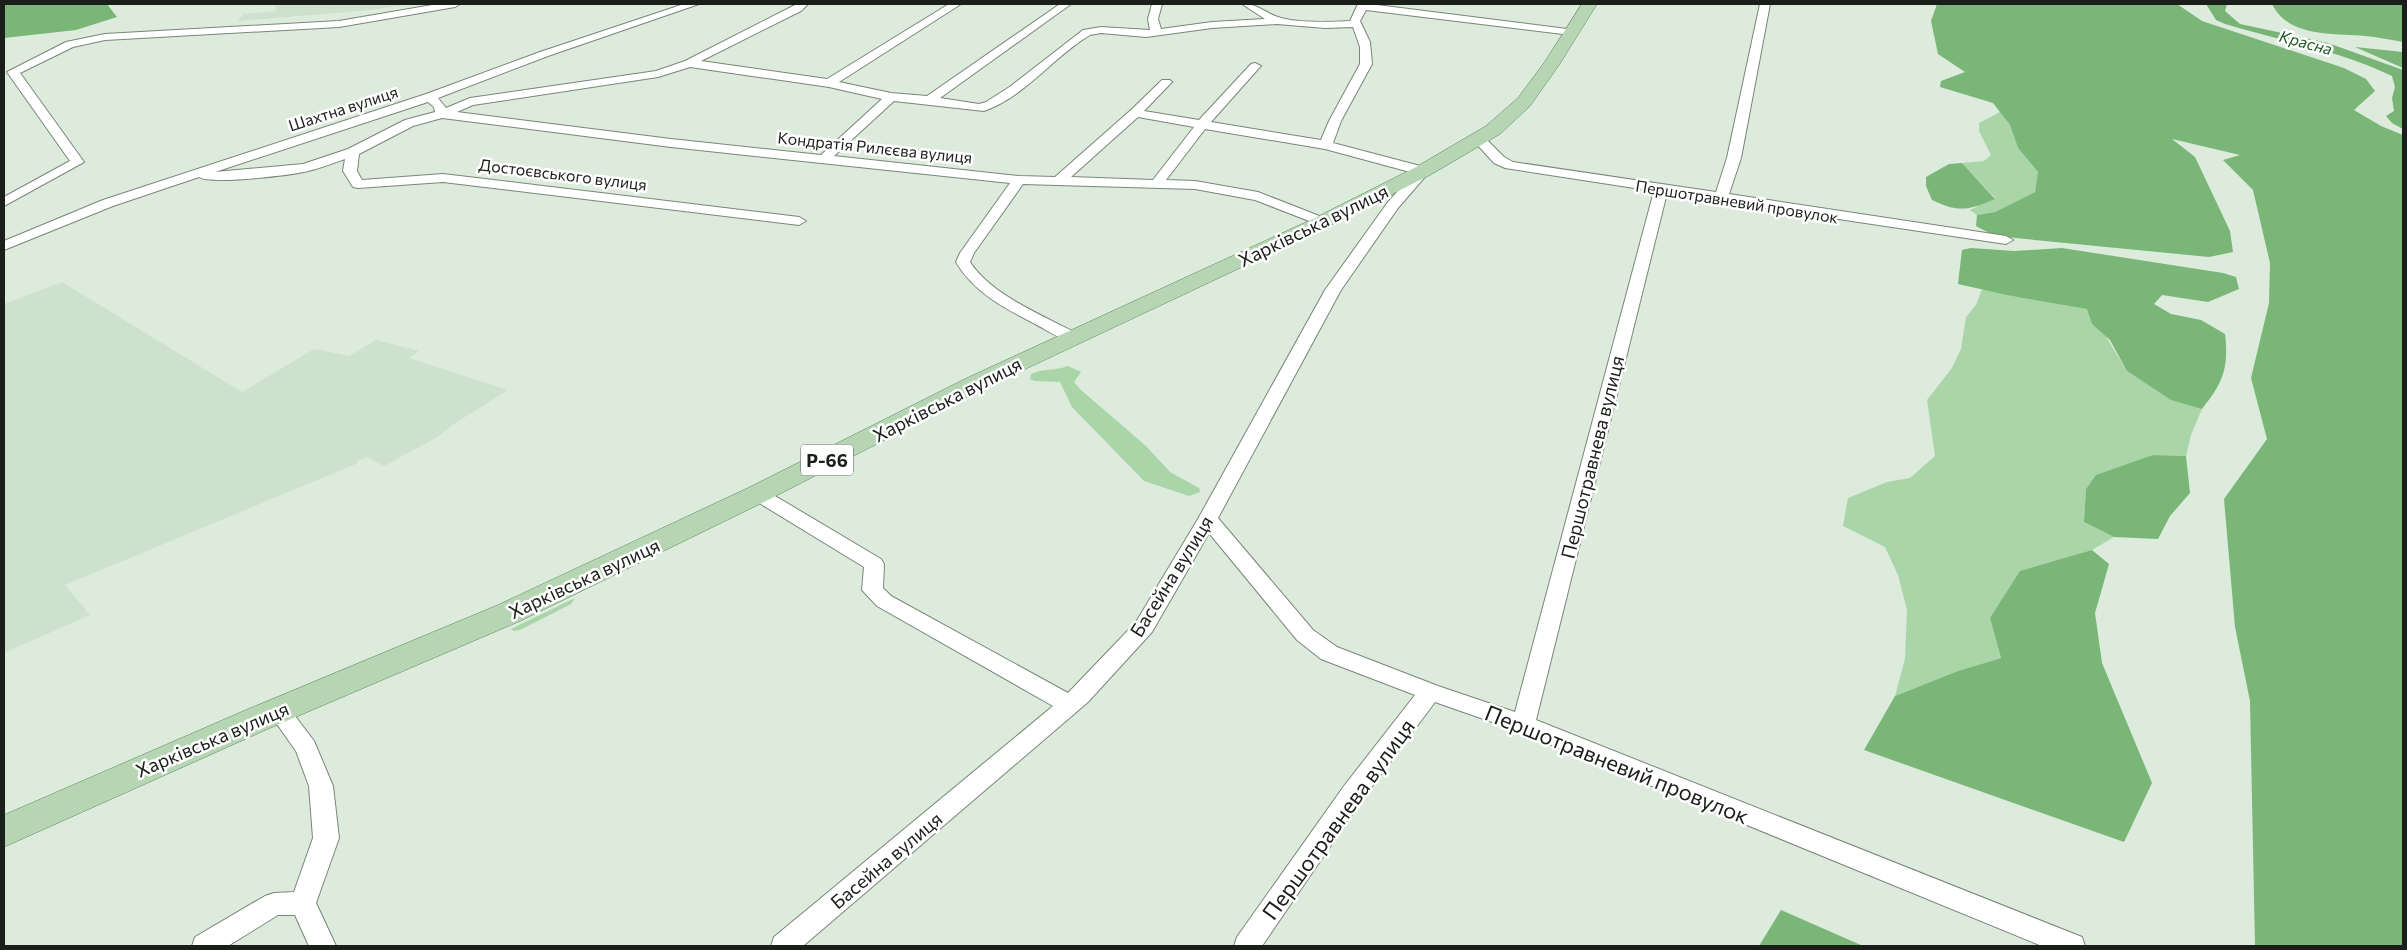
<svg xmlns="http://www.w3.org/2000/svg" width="2407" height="950" viewBox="0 0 2407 950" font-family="Commissioner,sans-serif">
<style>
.built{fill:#cde1cc}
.green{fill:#aad5a8}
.forest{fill:#79b677}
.water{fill:#77b475}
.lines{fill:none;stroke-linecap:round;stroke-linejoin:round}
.street-casing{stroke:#798678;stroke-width:2}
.primary-casing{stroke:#5e835d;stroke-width:1}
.street{fill:#fff;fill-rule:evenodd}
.primary{fill:#b5d5b3;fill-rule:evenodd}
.labels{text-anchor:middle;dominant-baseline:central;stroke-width:5;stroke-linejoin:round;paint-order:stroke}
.far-water-label{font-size:16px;font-style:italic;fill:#1c5a1e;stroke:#fff}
.far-street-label{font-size:16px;fill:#1a1f19;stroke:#fff}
.shield{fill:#fff;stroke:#5f625e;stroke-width:1}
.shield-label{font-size:18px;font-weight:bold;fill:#1a1f19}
.street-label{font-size:19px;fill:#1a1f19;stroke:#fff}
.near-street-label{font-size:22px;fill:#1a1f19;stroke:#fff}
</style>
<rect width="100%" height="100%" fill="#dcebdc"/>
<g class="built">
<polygon points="274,4 409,4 371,10 238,21 243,14 277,11"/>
<polygon points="62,282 242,392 314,349 349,356 376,340 419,351 409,358 508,390 452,425 439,436 384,466 367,457 356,462 358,463 65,585 90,615 4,653 4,304"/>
</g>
<g class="green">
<polygon points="2000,112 2010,125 2018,148 2038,172 2035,192 1995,212 1977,215 1970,210 1995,198 1962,163 1984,161 1991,155 1979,131 1979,123"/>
<polygon points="1982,289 2088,309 2092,324 2105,335 2127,371 2171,399 2202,409 2191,435 2186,456 2153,455 2092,481 2086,489 2084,522 2114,537 2092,550 2050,563 1990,618 2001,658 1958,671 1895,696 1905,659 1907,610 1898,575 1885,547 1843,526 1848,498 1887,482 1910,478 1935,456 1927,400 1952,368 1961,349 1966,317 1976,305"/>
<path d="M1068,366l13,6 -7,10 7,8 65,56 24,26 29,16 1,4 -11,4 -45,-15 -72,-74 -12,-25 -25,-1 -5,-2 1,-5c12,-6 24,-3 37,-8z"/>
<polygon points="575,598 571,604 520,630 514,631 511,629"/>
</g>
<g class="forest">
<polygon points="4,4 107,4 117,17 76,30 4,38"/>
<polygon points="1937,4 2177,4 2202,21 2344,68 2366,79 2375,91 2354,110 2381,126 2403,135 2403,946 2255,946 2250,701 2235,627 2224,499 2267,439 2251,378 2269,303 2270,263 2253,190 2223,160 2240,155 2172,139 2195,157 2230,231 2233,252 2209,257 1995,236 1976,226 1977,215 1995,212 2035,192 2038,172 2018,148 2010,125 1993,103 1940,87 1941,81 1965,72 1938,54 1931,21"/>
<path d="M2272,4h131v38c-12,-2 -25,-5 -38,-6 -32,-3 -76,2 -93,-32z"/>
<polygon points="2355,47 2403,52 2403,68"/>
<path d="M1962,163l33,36c-25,11 -37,14 -63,1l-6,-14v-9l23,-13z"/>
<path d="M1971,248l43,3 48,-3 161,25 13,4 3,12 -31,13 -46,-7 -8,9 17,10 30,6 24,14c4,34 -2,49 -23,75l-31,-9 -44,-29 -17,-31 -18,-16 -5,-15 -80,-14 -49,-11 4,-34z"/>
<polygon points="2153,455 2186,456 2190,493 2170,516 2158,539 2114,537 2084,522 2086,489 2096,475"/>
<polygon points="2092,550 2109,564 2095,613 2102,663 2152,783 2124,842 1864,750 1895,696 1958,671 2001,658 1990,618 2020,571"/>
<polygon points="1781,910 1863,946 1759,946"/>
</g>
<path class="water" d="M2206,4h21l-2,7 15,13 88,19 75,27v59l-11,-6 -6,-7 8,-5 -2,-13 3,-11 -3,-11c-53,-26 -111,-35 -167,-52l-9,-4z"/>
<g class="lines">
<defs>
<g id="street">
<polygon points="438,4 460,4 455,7 339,27 105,40 73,47 20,73 84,162 4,206 4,197 70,161 7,72 66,42 105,34 339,21"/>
<path d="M684,4h15l-151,52 -110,42 8,10 24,-10 186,-27 29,-10 112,-57h11l-7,7 -100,50 126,18 122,-75h12l-122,78 52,11 36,3 133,-92h11l-131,94 39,6 7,-2 25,-16 72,-56 18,-3 49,3 -2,-11 4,-15h10l-4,15 3,10 51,-7 53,-3 -23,-15c17,0 21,8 36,13 16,6 54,5 72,4l8,-17h11l206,26 1,2 -5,3 -205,-25 -6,11 10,21 2,22 -31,57 -8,22 95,25 2,3 -32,37 -57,82 -123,228 95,112 24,17 101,39 77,26 139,-521 -149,-23 -11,-5 -22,-24 1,-3h10l21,21 9,5 203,30 11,-34 33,-154h10l-29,154 -12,36 277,42 7,4 -7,4 -281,-42 -5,1 -6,-3 -47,-7 -131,527 546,217 3,9h-43l-527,-216 -80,-28 -73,98 -100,146h-28l3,-9 107,-151 71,-91 -94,-36 -24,-19 -88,-107 -57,99 -64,70 -285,244h-32l3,-9 279,-231 -176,-100 -15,-16 2,-23 -113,-69 -3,-4 3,-4 7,-2 7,2 116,69 3,5 -1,24 8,8 177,97 68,-71 62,-103 127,-229 63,-88 26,-29 -89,-24 -120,-20 -39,51 29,1 63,11 69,27 2,3 -7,4 -67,-26 -60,-11 -172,-5 -49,69 -4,9c21,33 74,54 108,72l2,3 -2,3 -6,2c-12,-3 -24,-11 -35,-17 -31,-16 -63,-32 -81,-63l4,-9 50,-70 -339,-36 -229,-29 -29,8 -54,28 -2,17 5,9 81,-6 356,43 7,4 -7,4 -356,-43 -85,6 -5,-1 -10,-16 2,-12c-12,4 -24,9 -37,12 -16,4 -97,14 -109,6l-86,29 -109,44v-9l99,-41 323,-106 114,-42zM1277,24l48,4 28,-1 7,20v17l-31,57 -8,19 -110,-18 48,-54 2,-2 -6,-3 -4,1 -52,56 -55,-9 28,-29 -2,-2h-8l-31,30 -76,67 -36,-1 -185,-20 60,-55 90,10c42,-15 69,-54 106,-76l11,-2 45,4 66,-9zM690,67l139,20 53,12 -61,56 -150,-16 -214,-27 16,-7 185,-28zM428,102l6,5 1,5 -30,8 -57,29 -45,15 -88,8zM1138,117l56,10 -41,53 -82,-3z"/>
<polygon points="278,701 286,704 314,741 333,786 339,838 316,903 336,946 309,946 295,915 278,915 228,946 192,946 195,937 265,896 274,893 294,892 313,838 309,786 296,751 267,710 270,704"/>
</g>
<polygon id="primary" points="1582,4 1597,4 1559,65 1530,106 1500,134 1430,175 1329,226 985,388 768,500 520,621 270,728 4,847 4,815 246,710 498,605 748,488 967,378 1315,218 1416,167 1486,126 1518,98 1544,63"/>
</defs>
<use href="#street" class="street-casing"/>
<use href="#primary" class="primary-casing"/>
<use href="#street" class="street"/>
<use href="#primary" class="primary"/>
</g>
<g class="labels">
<g class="far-water-label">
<text transform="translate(2306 42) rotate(15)">Красна</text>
</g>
<g class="far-street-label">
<text transform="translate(343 108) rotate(-18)">Шахтна вулиця</text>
<text transform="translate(875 147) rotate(6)">Кондратія Рилєєва вулиця</text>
<text transform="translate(563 174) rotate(7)">Достоєвського вулиця</text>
<text transform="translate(1737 201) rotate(9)">Першотравневий провулок</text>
</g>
<rect class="shield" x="801" y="444.5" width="52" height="31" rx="4"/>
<g class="shield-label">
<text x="827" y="460">Р-66</text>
</g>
<g class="street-label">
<text transform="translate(1313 225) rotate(-26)">Харківська вулиця</text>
<text transform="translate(947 399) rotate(-27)">Харківська вулиця</text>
<text transform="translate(1592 457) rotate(-76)">Першотравнева вулиця</text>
<text transform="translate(1171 576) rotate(-58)">Басейна вулиця</text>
<text transform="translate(584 578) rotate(-25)">Харківська вулиця</text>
<text transform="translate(212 739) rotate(-23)">Харківська вулиця</text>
<text transform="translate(886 860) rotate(-40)">Басейна вулиця</text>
</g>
<g class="near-street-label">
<text transform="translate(1617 764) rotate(22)">Першотравневий провулок</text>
<text transform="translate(1338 819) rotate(-54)">Першотравнева вулиця</text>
</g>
</g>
<rect width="2407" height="950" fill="none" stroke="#1a1f19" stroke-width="10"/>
</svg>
